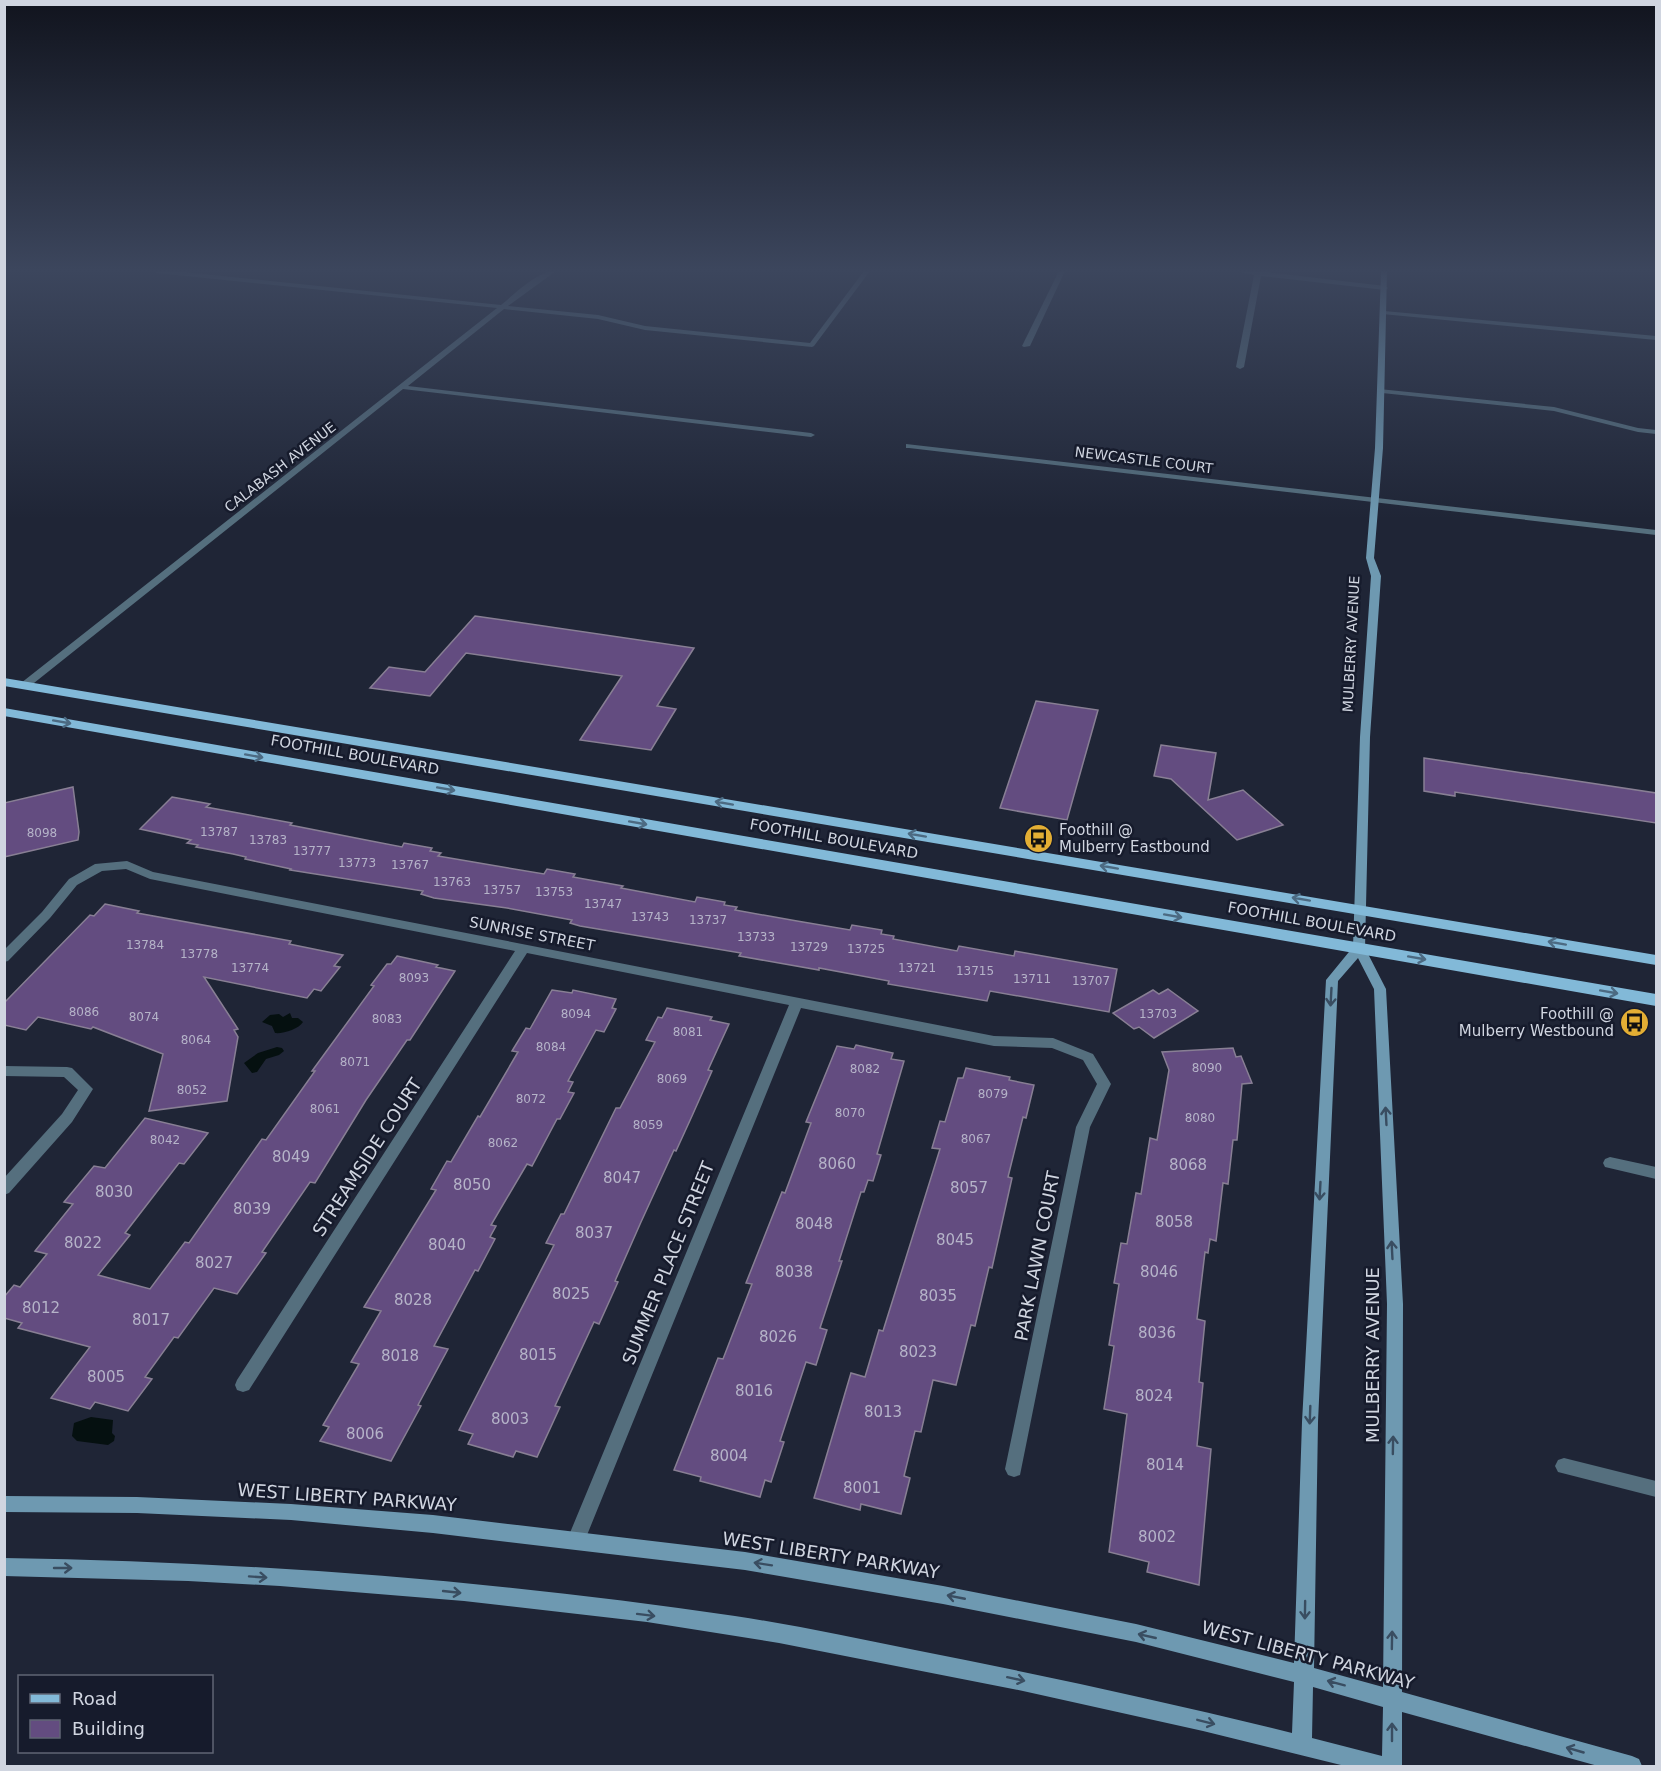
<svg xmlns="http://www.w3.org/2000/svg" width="1661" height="1771" viewBox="0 0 1661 1771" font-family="'DejaVu Sans',sans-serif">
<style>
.water{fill:#051010}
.building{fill:#634c80;stroke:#887f94;stroke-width:1.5}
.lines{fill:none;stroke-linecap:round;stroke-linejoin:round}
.street{fill:#556f7e;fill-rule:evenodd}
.secondary{fill:#6e99b1;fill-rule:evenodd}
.primary{fill:#82b9d8;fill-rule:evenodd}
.oneway{stroke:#4c6a82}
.oneway2{stroke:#394d61}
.labels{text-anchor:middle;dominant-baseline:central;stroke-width:5;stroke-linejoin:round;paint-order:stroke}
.number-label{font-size:12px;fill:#b5b3c8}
.far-street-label{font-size:14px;fill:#d0d5e0;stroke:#161b2c}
.street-label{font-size:15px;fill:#d0d5e0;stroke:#161b2c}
.poi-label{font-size:15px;fill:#d0d5e0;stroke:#161b2c;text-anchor:start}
.near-number-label{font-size:15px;fill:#b5b3c8}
.near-street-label{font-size:18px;fill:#d0d5e0;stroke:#161b2c}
</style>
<rect width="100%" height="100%" fill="#1f2536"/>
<g class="water">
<path d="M290,1013l2,5h6l5,4c-4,7 -20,12 -28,11l-3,-7 -10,-4 8,-7 9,-1 4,3z"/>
<polygon points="277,1047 282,1048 284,1051 279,1055 266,1059 257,1072 252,1073 244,1063 258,1053"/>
<polygon points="91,1417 113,1420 112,1433 115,1436 114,1441 108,1445 77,1441 72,1436 74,1423"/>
</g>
<g class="building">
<polygon points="475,616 694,648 657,706 676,709 651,750 580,740 622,676 466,653 430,696 370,688 389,667 425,672"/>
<polygon points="1036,701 1098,710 1067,820 1000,808"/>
<polygon points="1161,745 1216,753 1208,800 1243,790 1283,825 1237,840 1171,779 1154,776"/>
<polygon points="1424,758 1656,793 1656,823 1455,792 1455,796 1424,791"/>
<polygon points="73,787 79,832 78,840 4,857 4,803"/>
<polygon points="172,797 210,804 206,807 292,823 290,825 366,840 402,847 404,843 432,848 430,851 441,853 438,856 544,874 547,869 575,874 573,877 623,886 621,888 695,902 697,897 725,902 724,905 737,907 735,910 797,921 850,930 852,925 882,930 881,934 894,936 893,939 957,951 959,946 1014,956 1015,951 1117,969 1109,1012 990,991 987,1001 888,984 889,981 819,968 819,970 739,956 741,953 580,926 570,923 572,920 507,908 434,898 421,894 423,891 290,870 291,869 245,859 246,857 233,854 196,847 198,845 187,843 191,840 140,829"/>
<polygon points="105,904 139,911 137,913 291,941 289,944 343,955 334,966 340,967 321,991 314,989 307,998 204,977 238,1029 234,1030 238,1037 227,1101 149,1111 163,1054 93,1027 91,1029 38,1017 26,1030 4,1025 4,1003 90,915 94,916"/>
<polygon points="397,956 438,965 436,967 455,971 410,1040 407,1040 366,1100 315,1183 310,1182 262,1252 266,1253 237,1294 214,1288 178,1338 174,1337 145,1377 152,1379 128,1411 95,1402 90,1409 51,1398 90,1347 18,1328 22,1323 4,1318 4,1297 14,1285 20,1287 47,1254 35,1251 73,1204 64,1202 94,1166 105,1168 145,1118 208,1133 184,1164 179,1163 125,1233 130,1235 98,1275 150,1289 185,1242 189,1243 262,1139 266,1140 315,1071 312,1071 374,986 371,985 387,964 391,964"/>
<polygon points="1168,989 1198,1011 1154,1038 1139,1027 1134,1029 1113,1013 1153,990 1159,994"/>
<polygon points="552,990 572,993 573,990 616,999 612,1008 616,1009 604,1032 596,1030 568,1081 573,1082 568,1092 574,1093 560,1119 557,1119 532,1166 527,1164 491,1225 496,1226 490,1237 495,1239 478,1271 475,1270 434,1346 448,1349 418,1405 421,1406 391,1461 320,1441 329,1427 323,1425 359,1364 351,1362 381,1311 364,1307 436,1190 431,1189 447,1161 451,1162 478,1116 480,1117 518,1052 512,1051 526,1028 530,1029"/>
<polygon points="667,1008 712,1017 710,1020 729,1024 708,1070 712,1071 692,1116 676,1151 674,1150 641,1222 615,1281 618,1282 599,1324 594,1322 555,1406 560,1407 537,1457 516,1451 513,1457 468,1444 473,1434 459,1430 554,1245 546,1243 561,1214 564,1214 616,1108 620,1108 655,1042 646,1040 658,1017 662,1018"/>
<polygon points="856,1045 893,1053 891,1059 904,1061 877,1154 881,1155 873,1181 868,1180 864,1192 861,1192 839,1261 842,1261 820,1328 827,1330 816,1365 806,1362 780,1441 784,1442 771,1482 765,1480 760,1497 700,1481 701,1477 674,1470 718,1358 723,1359 752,1284 746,1283 782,1192 785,1193 811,1123 806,1122 837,1046 854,1049"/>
<polygon points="1233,1048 1236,1057 1241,1056 1252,1083 1242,1084 1237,1140 1233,1140 1228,1184 1223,1183 1216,1241 1210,1239 1208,1253 1205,1252 1197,1319 1205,1321 1199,1382 1203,1383 1197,1446 1211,1449 1199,1585 1147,1572 1149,1562 1109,1552 1127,1414 1104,1409 1114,1346 1109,1345 1119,1284 1114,1283 1121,1243 1127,1244 1136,1193 1141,1194 1150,1138 1157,1140 1169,1070 1162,1052"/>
<polygon points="966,1068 1010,1077 1009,1080 1034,1085 1026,1118 1023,1117 1008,1177 1012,1178 992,1268 989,1267 975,1326 971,1325 956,1385 933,1380 921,1432 915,1431 904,1476 910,1478 901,1514 861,1504 860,1510 814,1498 851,1373 865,1377 879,1330 883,1331 940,1149 932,1148 940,1121 945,1122 958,1078 963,1078"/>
</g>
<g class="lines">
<g class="street">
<path d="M154,271h21l326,34c15,-12 36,-34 55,-34l-48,35 90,9 47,11 165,17 54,-72h6l-56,75 -2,1 -167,-17 -47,-11 -94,-10 -96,77 403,47 4,2 -4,2 -408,-48 -374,298h-8v-4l476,-375 -340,-35z"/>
<polygon points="1059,271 1065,271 1030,346 1024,347 1022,346"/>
<polygon points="1235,271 1258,271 1385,286 1388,288 1385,290 1261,276 1244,367 1240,369 1236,367 1254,275"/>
<polygon points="1384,311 1656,336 1656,340 1382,314 1381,313"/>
<polygon points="1379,389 1554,407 1638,428 1656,430 1656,434 1638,432 1554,411 1382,393 1379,393"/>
<polygon points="906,444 1656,530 1656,535 909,448 906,448"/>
<polygon points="127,861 153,872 994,1036 1053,1038 1093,1054 1111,1084 1090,1127 1020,1475 1014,1477 1008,1475 1005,1469 1076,1127 1097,1084 1083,1060 1052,1048 994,1046 801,1008 585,1540 582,1546 576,1549 570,1546 567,1540 789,1005 527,953 249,1390 243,1392 237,1390 235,1385 237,1380 515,951 150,879 126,869 102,871 77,885 50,918 8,961 4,962 4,950 42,912 69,879 95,864"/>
<polygon points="4,1066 67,1067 72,1068 93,1089 72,1122 9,1193 4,1195 4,1178 62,1114 78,1090 64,1077 4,1076"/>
<polygon points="1610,1157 1656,1167 1656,1179 1605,1167 1603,1163 1605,1159"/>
<polygon points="1564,1458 1656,1481 1656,1497 1558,1472 1555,1466 1558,1460"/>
</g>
<path class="secondary" d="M1381,271h6l-4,177 -9,110 7,18 -11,161 -5,211 21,41 17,315 -1,388 230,64 7,3 3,7h-44l-196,-54v54h-57l-142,-35 -180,-40 -244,-48 -132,-21 -183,-21 -184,-15 -92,-5 -184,-5v-18c245,4 489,22 731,58 60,9 120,22 180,34 127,25 252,52 377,83l2,-51 -158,-40 -193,-38 -198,-34 -312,-37 -142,-13 -154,-7 -133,-1v-16l133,1 154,7 142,11 312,37 198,34 193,38 158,39 8,-241 24,-442 27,-33 7,-210 11,-161 -5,-18 9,-110zM1358,958l16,31 13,315 -4,383 -69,-19 4,-246 20,-441zM1313,1687l70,20 -1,49 -70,-18z"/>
<g class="primary">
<polygon points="4,678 1656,955 1656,965 4,686"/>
<polygon points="4,708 1656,994 1656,1006 4,716"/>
</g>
</g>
<defs><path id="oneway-shaft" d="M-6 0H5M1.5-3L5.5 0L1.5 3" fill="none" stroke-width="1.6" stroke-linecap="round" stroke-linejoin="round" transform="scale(1.5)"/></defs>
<g class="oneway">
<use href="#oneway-shaft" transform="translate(62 722) rotate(10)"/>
<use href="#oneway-shaft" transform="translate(254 756) rotate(10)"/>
<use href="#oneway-shaft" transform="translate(446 789) rotate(10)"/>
<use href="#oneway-shaft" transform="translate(724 803) rotate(-170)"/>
<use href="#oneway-shaft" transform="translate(638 823) rotate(10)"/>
<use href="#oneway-shaft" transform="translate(917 835) rotate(-170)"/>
<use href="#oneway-shaft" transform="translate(1109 867) rotate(-170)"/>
<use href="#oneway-shaft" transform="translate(1301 899) rotate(-170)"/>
<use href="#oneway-shaft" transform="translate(1173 916) rotate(10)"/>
<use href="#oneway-shaft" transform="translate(1557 943) rotate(-170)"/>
<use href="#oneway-shaft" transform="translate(1417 958) rotate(10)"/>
<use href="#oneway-shaft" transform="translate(1609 992) rotate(10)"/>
</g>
<g class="oneway2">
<use href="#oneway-shaft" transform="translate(1331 997) rotate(93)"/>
<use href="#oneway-shaft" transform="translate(1386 1116) rotate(-93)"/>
<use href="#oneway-shaft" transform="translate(1320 1191) rotate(93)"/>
<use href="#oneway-shaft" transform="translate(1392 1250) rotate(-93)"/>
<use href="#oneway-shaft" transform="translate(1310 1415) rotate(92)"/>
<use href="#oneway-shaft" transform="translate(1393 1445) rotate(-89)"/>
<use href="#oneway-shaft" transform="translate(763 1564) rotate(-171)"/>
<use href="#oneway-shaft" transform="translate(63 1568)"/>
<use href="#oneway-shaft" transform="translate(258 1577) rotate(4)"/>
<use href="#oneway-shaft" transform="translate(452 1592) rotate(6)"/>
<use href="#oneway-shaft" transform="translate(956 1597) rotate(-169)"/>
<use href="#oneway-shaft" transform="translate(1305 1610) rotate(91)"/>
<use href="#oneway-shaft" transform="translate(646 1615) rotate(7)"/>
<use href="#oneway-shaft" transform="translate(1147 1636) rotate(-167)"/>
<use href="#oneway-shaft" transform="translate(1392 1640) rotate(-89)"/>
<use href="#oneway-shaft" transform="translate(1016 1679) rotate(12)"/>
<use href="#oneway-shaft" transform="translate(1336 1683) rotate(-165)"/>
<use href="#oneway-shaft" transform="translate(1206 1722) rotate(14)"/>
<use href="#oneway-shaft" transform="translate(1392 1732) rotate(-90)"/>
<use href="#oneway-shaft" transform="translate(1575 1750) rotate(-164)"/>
</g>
<linearGradient id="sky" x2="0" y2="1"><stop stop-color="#11141e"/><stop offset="0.52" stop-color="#3c465d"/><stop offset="1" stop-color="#3c465d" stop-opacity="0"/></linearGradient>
<rect width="1661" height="519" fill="url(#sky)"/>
<defs>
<symbol id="bus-disc" viewBox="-11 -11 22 22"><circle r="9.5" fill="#e3ae34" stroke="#161b2c"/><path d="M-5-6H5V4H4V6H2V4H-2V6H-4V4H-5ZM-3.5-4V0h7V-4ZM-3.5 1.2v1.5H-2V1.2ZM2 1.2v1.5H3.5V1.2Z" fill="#111"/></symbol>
</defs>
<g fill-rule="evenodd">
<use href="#bus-disc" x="1022" y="822" width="33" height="33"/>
<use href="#bus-disc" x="1618" y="1006" width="33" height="33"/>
</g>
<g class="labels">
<g class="number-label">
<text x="219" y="832">13787</text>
<text x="42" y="833">8098</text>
<text x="268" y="840">13783</text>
<text x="312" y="851">13777</text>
<text x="357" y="863">13773</text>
<text x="410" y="865">13767</text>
<text x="452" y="882">13763</text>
<text x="502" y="890">13757</text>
<text x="554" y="892">13753</text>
<text x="603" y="904">13747</text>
<text x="650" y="917">13743</text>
<text x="708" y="920">13737</text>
<text x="756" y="937">13733</text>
<text x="145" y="945">13784</text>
<text x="809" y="947">13729</text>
<text x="866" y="949">13725</text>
<text x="199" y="954">13778</text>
<text x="250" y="968">13774</text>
<text x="917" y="968">13721</text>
<text x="975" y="971">13715</text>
<text x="414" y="978">8093</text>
<text x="1032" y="979">13711</text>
<text x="1091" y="981">13707</text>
<text x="84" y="1012">8086</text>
<text x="576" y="1014">8094</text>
<text x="1158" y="1014">13703</text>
<text x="144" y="1017">8074</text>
<text x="387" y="1019">8083</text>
<text x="688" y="1032">8081</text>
<text x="196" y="1040">8064</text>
<text x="551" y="1047">8084</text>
<text x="355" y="1062">8071</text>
<text x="1207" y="1068">8090</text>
<text x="865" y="1069">8082</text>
<text x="672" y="1079">8069</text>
<text x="192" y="1090">8052</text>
<text x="993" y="1094">8079</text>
<text x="531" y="1099">8072</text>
<text x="325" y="1109">8061</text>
<text x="850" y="1113">8070</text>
<text x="1200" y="1118">8080</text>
<text x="648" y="1125">8059</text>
<text x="976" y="1139">8067</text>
<text x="165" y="1140">8042</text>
<text x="503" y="1143">8062</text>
</g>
<g class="far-street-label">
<text transform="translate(1144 460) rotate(7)">NEWCASTLE COURT</text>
<text transform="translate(280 467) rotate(-38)">CALABASH AVENUE</text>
<text transform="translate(1351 644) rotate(-87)">MULBERRY AVENUE</text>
</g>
<g class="street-label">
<text transform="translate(355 755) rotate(10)">FOOTHILL BOULEVARD</text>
<text transform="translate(834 839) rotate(10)">FOOTHILL BOULEVARD</text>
<text transform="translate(1312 922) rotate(10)">FOOTHILL BOULEVARD</text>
<text transform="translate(532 934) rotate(11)">SUNRISE STREET</text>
</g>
<g class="poi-label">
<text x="1059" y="830">Foothill @<tspan x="1059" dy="17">Mulberry Eastbound</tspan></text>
<text x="1614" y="1014" text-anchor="end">Foothill @<tspan x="1614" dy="17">Mulberry Westbound</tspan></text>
</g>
<g class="near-number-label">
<text x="291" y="1157">8049</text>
<text x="837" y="1164">8060</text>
<text x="1188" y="1165">8068</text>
<text x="622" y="1178">8047</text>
<text x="472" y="1185">8050</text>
<text x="969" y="1188">8057</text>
<text x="114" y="1192">8030</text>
<text x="252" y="1209">8039</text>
<text x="1174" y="1222">8058</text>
<text x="814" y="1224">8048</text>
<text x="594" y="1233">8037</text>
<text x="955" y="1240">8045</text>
<text x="83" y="1243">8022</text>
<text x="447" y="1245">8040</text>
<text x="214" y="1263">8027</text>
<text x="794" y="1272">8038</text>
<text x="1159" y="1272">8046</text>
<text x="571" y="1294">8025</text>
<text x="938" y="1296">8035</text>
<text x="413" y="1300">8028</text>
<text x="41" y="1308">8012</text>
<text x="151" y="1320">8017</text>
<text x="1157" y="1333">8036</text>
<text x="778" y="1337">8026</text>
<text x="918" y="1352">8023</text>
<text x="538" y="1355">8015</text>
<text x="400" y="1356">8018</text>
<text x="106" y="1377">8005</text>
<text x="754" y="1391">8016</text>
<text x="1154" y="1396">8024</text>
<text x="883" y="1412">8013</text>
<text x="510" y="1419">8003</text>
<text x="365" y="1434">8006</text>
<text x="729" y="1456">8004</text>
<text x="1165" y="1465">8014</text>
<text x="862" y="1488">8001</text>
<text x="1157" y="1537">8002</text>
</g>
<g class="near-street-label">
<text transform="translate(367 1157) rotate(-57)">STREAMSIDE COURT</text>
<text transform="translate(1037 1256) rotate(-79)">PARK LAWN COURT</text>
<text transform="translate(668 1263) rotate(-68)">SUMMER PLACE STREET</text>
<text transform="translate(1372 1355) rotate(-90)">MULBERRY AVENUE</text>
<text transform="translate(347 1497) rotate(4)">WEST LIBERTY PARKWAY</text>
<text transform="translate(831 1555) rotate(9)">WEST LIBERTY PARKWAY</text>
<text transform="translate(1308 1655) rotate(15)">WEST LIBERTY PARKWAY</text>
</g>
</g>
<rect width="1661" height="1771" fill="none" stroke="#d0d5e0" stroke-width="12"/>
<rect x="18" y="1675" width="195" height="78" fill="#161b2c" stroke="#606574" stroke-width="1.5"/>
<rect x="30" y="1694" width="30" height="9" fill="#82b9d8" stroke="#606574" stroke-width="1.5"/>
<text x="72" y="1705" font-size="18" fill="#d0d5e0">Road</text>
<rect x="30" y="1720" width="30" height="18" fill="#634c80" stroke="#606574" stroke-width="1.5"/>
<text x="72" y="1735" font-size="18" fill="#d0d5e0">Building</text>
</svg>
